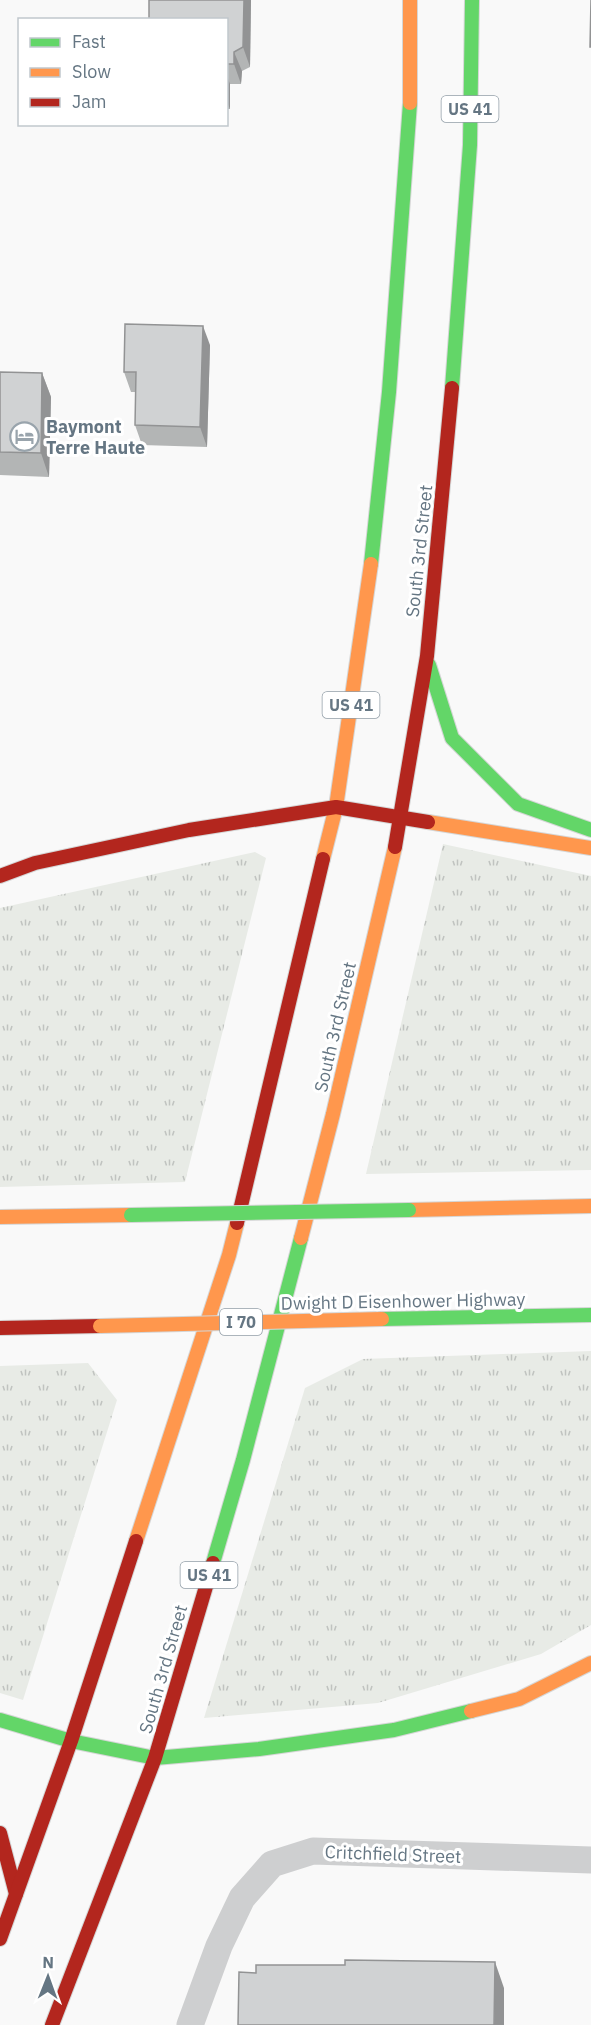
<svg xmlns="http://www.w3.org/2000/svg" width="591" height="2025" viewBox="0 0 591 2025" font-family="'IBM Plex Sans',sans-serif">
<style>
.grass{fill:url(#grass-tufts)}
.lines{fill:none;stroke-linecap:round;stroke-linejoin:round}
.fast-casing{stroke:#d5d6d6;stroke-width:16}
.slow-casing{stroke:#d5d6d6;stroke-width:16}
.jam-casing{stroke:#d5d6d6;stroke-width:16}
.street{stroke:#cecfd0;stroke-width:27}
.fast{stroke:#63d668;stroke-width:14}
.slow{stroke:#ff974d;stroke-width:14}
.jam{stroke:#b3261e;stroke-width:14}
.fast-bridge-casing{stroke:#d5d6d6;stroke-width:16;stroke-linecap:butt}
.slow-bridge-casing{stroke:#d5d6d6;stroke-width:16;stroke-linecap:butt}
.fast-bridge{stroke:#63d668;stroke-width:14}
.slow-bridge{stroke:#ff974d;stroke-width:14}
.wall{fill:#b3b5b5}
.shaded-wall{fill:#929394}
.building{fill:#d0d2d3;stroke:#929394;stroke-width:1.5}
.labels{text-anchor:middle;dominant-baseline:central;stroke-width:6;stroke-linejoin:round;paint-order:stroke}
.shield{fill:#fff;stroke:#939fa8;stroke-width:1.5}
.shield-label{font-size:16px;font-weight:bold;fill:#657683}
.poi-label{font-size:18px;font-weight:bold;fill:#657683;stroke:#fff;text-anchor:start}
.street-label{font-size:18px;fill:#657683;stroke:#fff}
</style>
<defs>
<pattern id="grass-tufts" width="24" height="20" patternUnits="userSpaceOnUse" patternTransform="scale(1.5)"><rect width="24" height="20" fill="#e8ebe6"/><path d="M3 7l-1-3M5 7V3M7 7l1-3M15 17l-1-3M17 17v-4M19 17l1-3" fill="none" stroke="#c0c3c0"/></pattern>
</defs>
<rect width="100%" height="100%" fill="#f9f9f9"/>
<g class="grass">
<polygon points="443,844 591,876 591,1170 366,1174"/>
<polygon points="255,852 266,858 185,1182 0,1187 0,908"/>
<polygon points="591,1351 591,1625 541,1654 378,1703 204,1718 305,1388 363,1359"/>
<polygon points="88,1363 117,1400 23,1700 0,1693 0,1366"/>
</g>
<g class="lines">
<defs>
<g id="fast">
<polyline points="452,388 470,145 472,0"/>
<polyline points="371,564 389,392 410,103"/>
<polyline points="429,665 452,738 518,804 591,830"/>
<polyline points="382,1319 591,1315"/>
<polyline points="213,1563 243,1460 301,1238"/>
<polyline points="0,1720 71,1741 155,1758 259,1749 394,1730 471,1711"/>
</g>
<g id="slow">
<polyline points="410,103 410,0"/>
<polyline points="428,822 591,848"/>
<polyline points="323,859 336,807 371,564"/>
<polyline points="409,1210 591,1206"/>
<polyline points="0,1217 131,1215"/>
<polyline points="301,1238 333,1114 395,847"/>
<polyline points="136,1541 229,1255 237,1223"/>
<polyline points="471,1711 519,1699 591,1663"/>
</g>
<g id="jam">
<polyline points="395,847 427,656 452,388"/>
<polyline points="0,876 35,863 189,830 336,807 428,822"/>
<polyline points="237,1223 323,859"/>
<polyline points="0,1328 100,1326"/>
<polyline points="0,1833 16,1894"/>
<polyline points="0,1939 71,1741 136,1541"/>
<polyline points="52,2025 155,1758 213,1563"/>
</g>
</defs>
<use href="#fast" class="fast-casing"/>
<use href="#slow" class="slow-casing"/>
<use href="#jam" class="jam-casing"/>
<polyline class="street" points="190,2025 219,1946 242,1898 272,1864 313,1851 591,1860"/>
<use href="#fast" class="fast"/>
<use href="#slow" class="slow"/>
<use href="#jam" class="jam"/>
<defs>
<polyline id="fast-bridge" points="131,1215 409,1210"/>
<polyline id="slow-bridge" points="100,1326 382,1319"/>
</defs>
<use href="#fast-bridge" class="fast-bridge-casing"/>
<use href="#slow-bridge" class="slow-bridge-casing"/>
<use href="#fast-bridge" class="fast-bridge"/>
<use href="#slow-bridge" class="slow-bridge"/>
</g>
<g class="wall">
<polygon points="251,0 250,67 242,71 241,84 230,84 230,109 226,109 226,20"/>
<polygon points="210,345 207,447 142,445 135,425 136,392 131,392 124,372"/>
<polygon points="0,372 42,373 51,397 49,477 0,475"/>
</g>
<g class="shaded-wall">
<polygon points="244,0 251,0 250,67 243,47"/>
<polygon points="234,52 242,71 241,84 234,64"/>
<polygon points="226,73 230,84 230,109 226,100"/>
<polygon points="203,326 210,345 207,447 200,427"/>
<polygon points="42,373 51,397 49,477 41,453"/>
<polygon points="495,1962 504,1988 504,2025 494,2025"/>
</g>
<g class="building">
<polygon points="149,0 244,0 243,47 234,52 234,64 226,64 226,20 149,20"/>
<polygon points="591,0 591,47 590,47"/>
<polygon points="125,324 203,326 200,427 135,425 136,372 124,372"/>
<polygon points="0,372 42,373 41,453 0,452"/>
<polygon points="345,1960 495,1962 494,2025 238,2025 239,1972 256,1973 256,1965 345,1965"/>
</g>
<defs>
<symbol id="hotel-ring" viewBox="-11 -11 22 22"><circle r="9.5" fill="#fff" stroke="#99a4ac" stroke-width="1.5"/><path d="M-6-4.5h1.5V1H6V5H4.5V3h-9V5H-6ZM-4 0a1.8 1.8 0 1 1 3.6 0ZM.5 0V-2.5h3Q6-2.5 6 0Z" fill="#99a4ac"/></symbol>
</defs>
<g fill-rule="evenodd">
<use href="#hotel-ring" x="8" y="420" width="33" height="33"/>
</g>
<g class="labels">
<g class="shield">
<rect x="441.5" y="96" width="57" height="26" rx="4.5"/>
<rect x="322.5" y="692" width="57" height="26" rx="4.5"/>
<rect x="220" y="1309" width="42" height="26" rx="4.5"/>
<rect x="180.5" y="1562" width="57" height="26" rx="4.5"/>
</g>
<g class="shield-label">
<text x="470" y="109">US 41</text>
<text x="351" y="705">US 41</text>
<text x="241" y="1322">I 70</text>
<text x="209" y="1575">US 41</text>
</g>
<g class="poi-label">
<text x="46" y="426">Baymont<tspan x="46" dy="21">Terre Haute</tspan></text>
</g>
<g class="street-label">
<text transform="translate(419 551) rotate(-84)">South 3rd Street</text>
<text transform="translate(335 1027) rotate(-77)">South 3rd Street</text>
<text transform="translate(403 1301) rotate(-1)">Dwight D Eisenhower Highway</text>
<text transform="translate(163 1669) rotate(-74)">South 3rd Street</text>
<text transform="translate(393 1854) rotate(2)">Critchfield Street</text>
</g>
</g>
<rect x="18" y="18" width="210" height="108" fill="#ffffff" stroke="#c1c8cd" stroke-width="1.5"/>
<rect x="30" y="38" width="30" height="9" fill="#63d668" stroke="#c1c8cd" stroke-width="1.5"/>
<text x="72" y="48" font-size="18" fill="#657683">Fast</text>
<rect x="30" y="68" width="30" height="9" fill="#ff974d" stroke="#c1c8cd" stroke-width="1.5"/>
<text x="72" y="78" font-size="18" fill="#657683">Slow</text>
<rect x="30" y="98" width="30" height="9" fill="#b3261e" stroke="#c1c8cd" stroke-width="1.5"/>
<text x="72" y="108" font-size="18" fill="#657683">Jam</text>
<g transform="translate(48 1977) rotate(1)" stroke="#ffffff" stroke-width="4.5" paint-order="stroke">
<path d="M0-4.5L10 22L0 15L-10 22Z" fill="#657683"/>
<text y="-9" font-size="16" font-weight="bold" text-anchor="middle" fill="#657683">N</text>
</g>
</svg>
